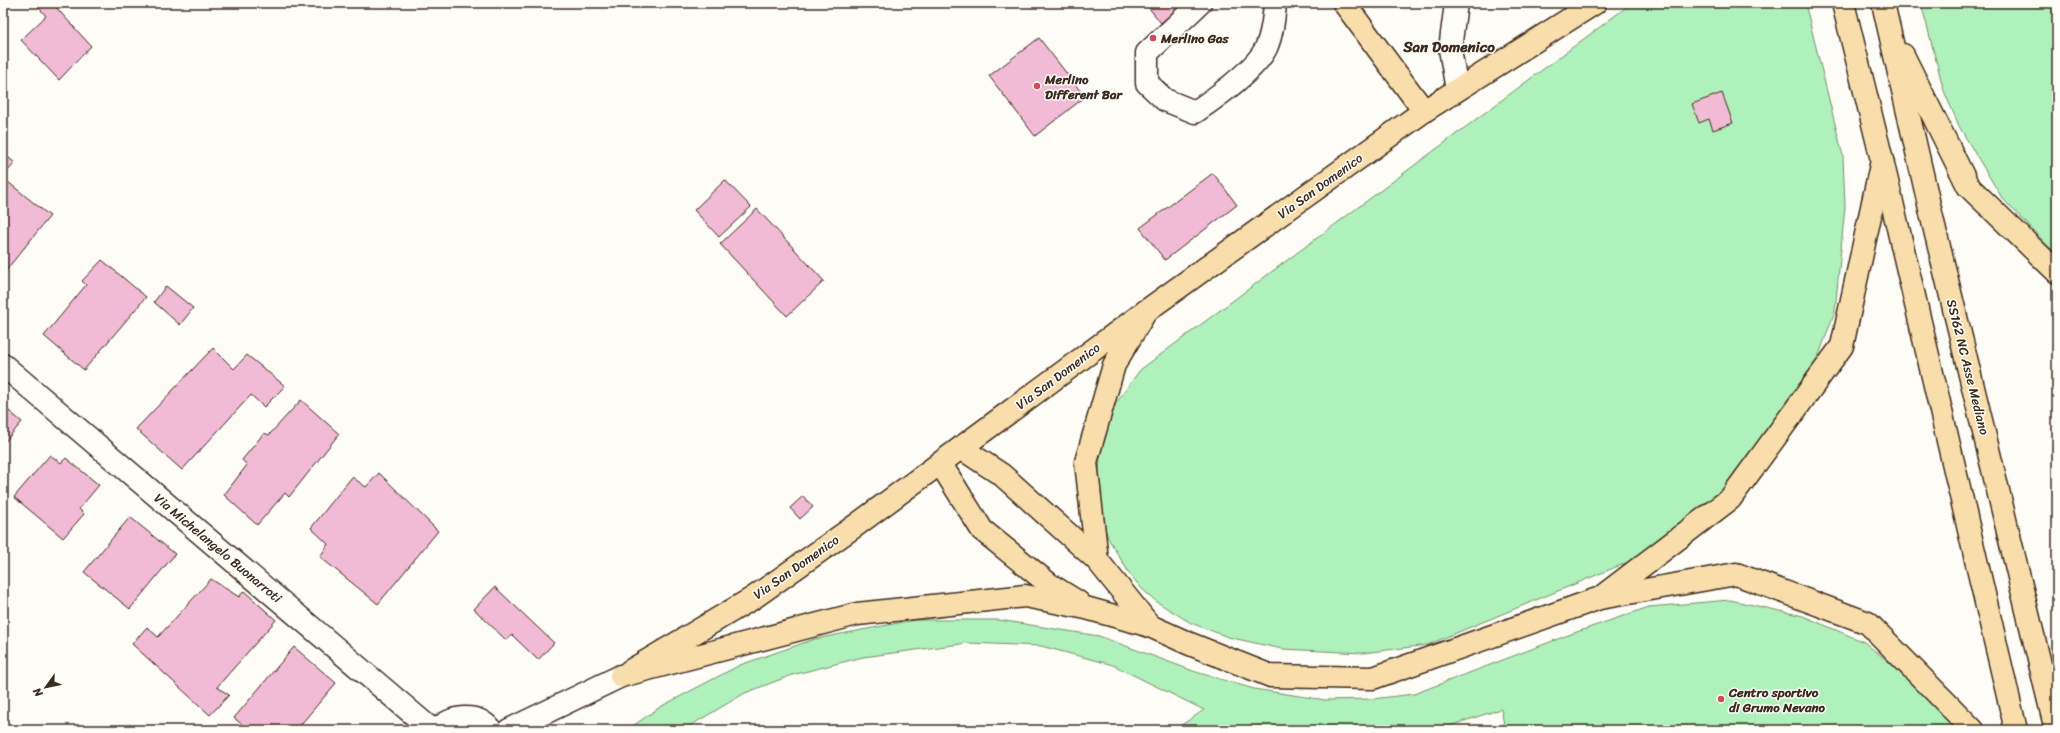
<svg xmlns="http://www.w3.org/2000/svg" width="2060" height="733" viewBox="0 0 2060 733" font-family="Sriracha,sans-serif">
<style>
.green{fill:#aff1bb;stroke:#758e6c}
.building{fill:#f2bbd5;stroke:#3b2a1e}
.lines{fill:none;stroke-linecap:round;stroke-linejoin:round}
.minor-casing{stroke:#3b2a1e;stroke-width:25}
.major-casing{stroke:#3b2a1e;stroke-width:25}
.highway-casing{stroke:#3b2a1e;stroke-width:25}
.minor{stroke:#fdfcf7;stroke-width:22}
.major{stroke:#f9deab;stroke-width:22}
.highway{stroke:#f9deab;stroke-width:22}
.poi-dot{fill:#d1495b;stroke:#fdfcf7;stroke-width:1.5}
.labels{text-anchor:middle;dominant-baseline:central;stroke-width:3;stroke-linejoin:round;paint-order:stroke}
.poi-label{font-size:13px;font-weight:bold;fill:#3b2a1e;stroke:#fdfcf7;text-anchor:start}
.street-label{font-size:13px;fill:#3b2a1e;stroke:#fdfcf7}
.quarter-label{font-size:15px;font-weight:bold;fill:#3b2a1e;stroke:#fdfcf7}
</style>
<rect width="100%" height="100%" fill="#fdfcf7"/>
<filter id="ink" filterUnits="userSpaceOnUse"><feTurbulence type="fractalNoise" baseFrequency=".025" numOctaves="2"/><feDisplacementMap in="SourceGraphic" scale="8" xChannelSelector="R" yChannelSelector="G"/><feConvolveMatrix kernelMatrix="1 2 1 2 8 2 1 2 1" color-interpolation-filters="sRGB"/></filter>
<g filter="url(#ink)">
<g class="green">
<polygon points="1632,3 1805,3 1843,156 1845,206 1835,311 1812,374 1733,486 1650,553 1427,645 1363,653 1282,649 1228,637 1191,623 1157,602 1142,589 1129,573 1108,538 1102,519 1098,484 1101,445 1116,403 1140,370"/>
<polygon points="1921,3 2057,3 2057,255 2002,198 1960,128 1944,91"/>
<polygon points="1730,600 1803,616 1864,642 1917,685 1958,730 1505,730 1501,709 1437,730 1174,730 1204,710 1113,665 1041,646 968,643 863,657 792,675 745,693 683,730 627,730 660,707 740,665 815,639 914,620 999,620 1099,636 1196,672 1254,689 1325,700 1372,699 1414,694 1571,634 1649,607"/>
</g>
<g class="building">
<polygon points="35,3 52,3 91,46 59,80 21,40 46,16"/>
<polygon points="1145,3 1186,3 1161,23"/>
<polygon points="1039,38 1085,97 1035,136 989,76"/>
<polygon points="1722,93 1733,123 1713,130 1709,119 1699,123 1692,104"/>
<polygon points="3,153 15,163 3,176"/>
<polygon points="1213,173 1237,205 1165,260 1140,228"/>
<polygon points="725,180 751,207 719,237 694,210"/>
<polygon points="8,182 50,216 3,274 3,188"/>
<polygon points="757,209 824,281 787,316 720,244"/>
<polygon points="102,260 146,297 84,370 44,336 86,285 82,281"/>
<polygon points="166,286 193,308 180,325 154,302"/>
<polygon points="213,348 234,369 247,355 285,386 264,407 251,395 182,470 136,429"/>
<polygon points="301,400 339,434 289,497 285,493 257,525 224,495 247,465 242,460 264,433 269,435"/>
<polygon points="3,406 22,422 3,444"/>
<polygon points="50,455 61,463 66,458 99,485 79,509 84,514 63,538 14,497"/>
<polygon points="379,473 438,531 378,604 320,557 328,544 311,528 352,477 366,487"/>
<polygon points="803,496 813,507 800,519 790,508"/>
<polygon points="130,517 175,554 130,609 84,572"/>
<polygon points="211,579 239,597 244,591 276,620 217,687 229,695 210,715 132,644 147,627 158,637"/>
<polygon points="495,587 554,643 538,660 512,635 506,640 474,609"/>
<polygon points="294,647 336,683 296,730 249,730 234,718"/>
</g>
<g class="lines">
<defs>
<g id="minor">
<path d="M1200,3l-53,50v30l18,17 30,12c19,-13 61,-43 71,-64 6,-13 8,-31 9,-45"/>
<polyline points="1456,3 1450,49 1457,90"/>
<polyline points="3,365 432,730"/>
<path d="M437,730c14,-14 40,-18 54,0"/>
<polyline points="509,730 621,676"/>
</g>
<g id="major">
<polyline points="1344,3 1424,111"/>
<polyline points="630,671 753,598 855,526 1146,311 1424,111 1595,3"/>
</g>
<g id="highway">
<polyline points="1843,3 1882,160 2016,730"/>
<polyline points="1883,3 1933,222 2056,730"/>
<polyline points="1903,55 1968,186 2057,272"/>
<polyline points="961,448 1002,475 1097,560 1150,626"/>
<polyline points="940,463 982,530 1049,584 1078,602"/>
<polyline points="1097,560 1086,462 1114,365 1146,311"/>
<polyline points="1604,595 1730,499 1842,346 1881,165"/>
<polyline points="621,676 857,614 1025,596 1086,608 1150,626 1190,644 1271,676 1373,678 1600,598 1736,574 1868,623 1973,730"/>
</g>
</defs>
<use href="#minor" class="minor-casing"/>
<use href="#major" class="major-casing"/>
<use href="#highway" class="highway-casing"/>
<use href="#minor" class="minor"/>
<use href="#major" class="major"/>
<use href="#highway" class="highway"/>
</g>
</g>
<g class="poi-dot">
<circle cx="1153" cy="38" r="4"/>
<circle cx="1037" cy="86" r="4"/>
<circle cx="1721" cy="699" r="4"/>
</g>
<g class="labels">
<g class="poi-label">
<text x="1161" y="38">Merlino Gas</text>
<text x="1045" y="79">Merlino<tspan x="1045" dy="15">Different Bar</tspan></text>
<text x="1729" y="692">Centro sportivo<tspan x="1729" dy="15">di Grumo Nevano</tspan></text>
</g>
<g class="street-label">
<text transform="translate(1320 186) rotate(-36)">Via San Domenico</text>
<text transform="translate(1968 367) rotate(76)">SS162 NC Asse Mediano</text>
<text transform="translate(1058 376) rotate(-37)">Via San Domenico</text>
<text transform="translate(218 548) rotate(40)">Via Michelangelo Buonarroti</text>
<text transform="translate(796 567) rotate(-35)">Via San Domenico</text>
</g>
<g class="quarter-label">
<text x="1449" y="47">San Domenico</text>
</g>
</g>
<rect width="2060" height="733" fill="none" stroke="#fdfcf7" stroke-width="16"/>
<rect x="8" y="8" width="2044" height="717" fill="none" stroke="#3b2a1e" stroke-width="1.5" filter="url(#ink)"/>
<g transform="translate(46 687) rotate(237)" stroke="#fdfcf7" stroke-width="3" paint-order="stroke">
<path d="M0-3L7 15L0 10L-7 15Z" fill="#3b2a1e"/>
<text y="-6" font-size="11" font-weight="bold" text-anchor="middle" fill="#3b2a1e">N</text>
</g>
</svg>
